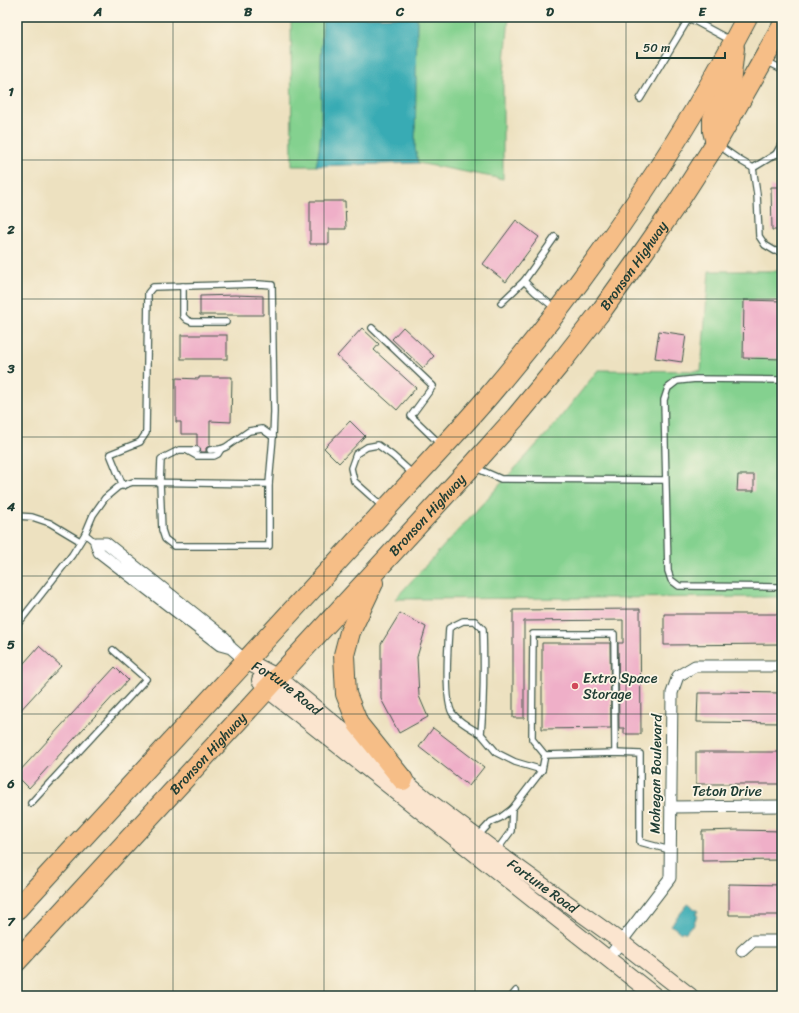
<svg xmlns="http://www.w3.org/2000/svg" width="799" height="1013" viewBox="0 0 799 1013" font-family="Sriracha,sans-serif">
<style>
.green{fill:#84d18f;stroke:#528762}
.water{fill:#39abb4;stroke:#2c7474}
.building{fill:#efafc8}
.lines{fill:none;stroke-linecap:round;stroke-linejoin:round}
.lane-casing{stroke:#3e5649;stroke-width:8}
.street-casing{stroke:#3e5649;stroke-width:13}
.secondary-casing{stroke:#3e5649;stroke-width:18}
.highway-casing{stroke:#3e5649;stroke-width:22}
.lane{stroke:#fff;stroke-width:5.5}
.street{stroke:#fff;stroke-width:11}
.secondary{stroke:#fbe5cf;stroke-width:16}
.highway{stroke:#f6be87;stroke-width:20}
.grid{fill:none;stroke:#1f3d34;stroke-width:1;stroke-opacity:0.55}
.poi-dot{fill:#d1495b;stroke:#fcf5e5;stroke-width:1.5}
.labels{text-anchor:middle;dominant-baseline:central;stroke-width:3.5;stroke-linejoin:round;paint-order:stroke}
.street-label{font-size:14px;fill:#1f3d34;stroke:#fcf5e5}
.poi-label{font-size:14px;fill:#1f3d34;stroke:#fcf5e5;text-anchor:start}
.neatline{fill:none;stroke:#1f3d34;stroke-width:1.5}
.grid-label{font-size:13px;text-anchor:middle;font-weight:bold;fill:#1f3d34}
</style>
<rect width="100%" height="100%" fill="#fcf5e5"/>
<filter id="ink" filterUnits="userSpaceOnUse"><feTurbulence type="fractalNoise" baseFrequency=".025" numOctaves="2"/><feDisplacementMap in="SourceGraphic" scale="8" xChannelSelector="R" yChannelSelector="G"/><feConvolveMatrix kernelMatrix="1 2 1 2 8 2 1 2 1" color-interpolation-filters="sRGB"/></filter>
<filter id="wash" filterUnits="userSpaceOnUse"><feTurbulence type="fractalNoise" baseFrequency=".012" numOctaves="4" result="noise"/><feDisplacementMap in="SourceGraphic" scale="16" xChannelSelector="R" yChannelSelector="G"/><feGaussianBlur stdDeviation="0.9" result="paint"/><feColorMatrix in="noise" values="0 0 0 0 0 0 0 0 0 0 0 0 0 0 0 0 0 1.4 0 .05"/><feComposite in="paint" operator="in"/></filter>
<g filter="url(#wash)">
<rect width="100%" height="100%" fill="#ede1c0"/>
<g class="green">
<path d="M291,17h32c-2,26 -2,52 -2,78 0,24 1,48 -5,71h-24z"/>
<polygon points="417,17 509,17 503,84 503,179 418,163 415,148"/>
<polygon points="709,271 782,271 782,597 395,599 552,428 598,370 701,371"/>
</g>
<g class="water">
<path d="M323,17h94l-2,131 3,15 -102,3c6,-23 5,-47 5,-71 0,-26 0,-52 2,-78z"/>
<polygon points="688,904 698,911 696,914 698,916 694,922 694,924 693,926 690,927 685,933 683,931 681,933 671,925"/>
</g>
<g id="blocks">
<g class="building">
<polygon points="771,187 782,187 782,230 772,230"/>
<polygon points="310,201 345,201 346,229 329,229 329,244 310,244"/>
<polygon points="516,220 539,237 506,282 483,264"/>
<polygon points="235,295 263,296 263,315 200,315 200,296"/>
<polygon points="744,300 782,301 782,359 743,358"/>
<polygon points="403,327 434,356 423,368 392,339"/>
<polygon points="362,328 379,344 374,350 416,388 397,410 337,356"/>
<polygon points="659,331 686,335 682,362 655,358"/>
<rect x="181" y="335" width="46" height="24"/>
<polygon points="199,377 232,377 231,422 210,421 210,446 206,448 206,452 201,452 200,448 197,446 197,434 181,434 181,422 176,422 176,378 199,379"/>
<polygon points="350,421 365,436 339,463 324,448"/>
<polygon points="738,475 754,475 754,491 737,491"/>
<polygon points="640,609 641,734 624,734 624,728 619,728 618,643 623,643 623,620 524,621 524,718 513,718 513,610"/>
<polygon points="400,613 426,627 417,657 419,696 428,717 399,733 381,699 381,644"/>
<polygon points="664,614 782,614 782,644 664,645"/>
<polygon points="542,643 610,643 611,728 542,729"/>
<polygon points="39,646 61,666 17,714 17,671"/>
<polygon points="115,667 128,680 29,788 17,776 17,774"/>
<polygon points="722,692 782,693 782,723 697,722 698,693 722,693"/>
<polygon points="433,728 484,767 469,786 419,747"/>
<rect x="696" y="752" width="86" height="32"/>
<polygon points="738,830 782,831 782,860 702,861 702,831"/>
<polygon points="729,884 782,885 782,915 729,915"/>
</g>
</g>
</g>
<g filter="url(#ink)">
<use href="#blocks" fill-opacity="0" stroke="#3e5649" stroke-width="1"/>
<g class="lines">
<defs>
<g id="lane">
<polyline points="766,61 782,69"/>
<polyline points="640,99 689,18 730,40"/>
<polyline points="718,145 741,161 753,168 776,154 782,154"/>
<polyline points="776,154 782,143"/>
<polyline points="753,168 757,194 759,236 765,245 775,251 782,251"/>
<polyline points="555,237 524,281 535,292 556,309"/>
<polyline points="183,286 183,316 187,320 192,322 226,322"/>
<polyline points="501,303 524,281"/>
<polyline points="372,328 433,386 411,416 441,445"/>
<polyline points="782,380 696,379 677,381 668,388 664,400 668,571 671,580 679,586 782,587"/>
<polyline points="197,450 179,450 161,459 160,483 162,530 165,539 174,546 269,546 269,484"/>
<polyline points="210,450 221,449 226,447 249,431 262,429 273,437"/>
<polyline points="188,451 197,456 214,456 218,454 221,449"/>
<polyline points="476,468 501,479 665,480"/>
<polyline points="383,507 354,481 351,468 356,454 367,447 378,445 393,456 414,475"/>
<polyline points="17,516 32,517 50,523 80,541"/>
<polyline points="85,534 93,515 105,498 118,487 133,482 269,484 273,437 274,412 272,285 258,284 153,287 148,293 146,433 140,442 110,454 123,486"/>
<polyline points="17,625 72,555 85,534 96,543"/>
<path d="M481,734c-10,-6 -21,-11 -28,-20 -9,-10 -5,-71 -4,-86l14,-7h12l8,8c1,35 1,70 -2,105l16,19 18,9 27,8"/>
<polyline points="545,755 532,739 533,634 614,634 615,753"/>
<polyline points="31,803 146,679 113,650"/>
<polyline points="512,809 542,770 545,755 615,753 640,754 640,842 670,850"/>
<polyline points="478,836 491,822 500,818 512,809 511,831 497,850"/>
<polyline points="512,996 516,991"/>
</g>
<g id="street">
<polyline points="231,648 220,645 99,552 96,543 106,543 225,638 231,648 246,661"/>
<polyline points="671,807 782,806"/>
<polyline points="742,951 753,941 782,941"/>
<polyline points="608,958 621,942 670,878 672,693 678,676 695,666 782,666"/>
</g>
<g id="secondary">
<path id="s1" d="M246,661l31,16 150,123 69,52 125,90 69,54"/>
<polyline points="260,680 267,689 655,996"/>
</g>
<g id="highway">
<polyline points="716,143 713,131 713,119 717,108 730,85 734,48"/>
<polyline points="373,583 350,632 344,655 346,694 358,724 403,780"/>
<path d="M17,909l426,-462c15,-16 30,-33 44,-49 100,-118 189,-245 260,-381"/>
<path id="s2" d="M17,961l455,-495 44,-49 43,-52 43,-55 38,-53 38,-55 38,-59 66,-116"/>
</g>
</defs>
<use href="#lane" class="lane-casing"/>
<use href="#street" class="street-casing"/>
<use href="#secondary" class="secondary-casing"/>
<use href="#highway" class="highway-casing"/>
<use href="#lane" class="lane"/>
<use href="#street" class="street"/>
<use href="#secondary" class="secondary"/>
<use href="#highway" class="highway"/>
</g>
</g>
<path class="grid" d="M173,17v979M324,17v979M475,17v979M626,17v979M17,160h765M17,299h765M17,437h765M17,576h765M17,714h765M17,853h765"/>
<circle class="poi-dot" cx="575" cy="686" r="4"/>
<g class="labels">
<g class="street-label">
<text stroke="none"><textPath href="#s2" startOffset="930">Bronson Highway</textPath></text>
<text stroke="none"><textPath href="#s2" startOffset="606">Bronson Highway</textPath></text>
<text stroke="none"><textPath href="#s1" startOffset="49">Fortune Road</textPath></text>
<text stroke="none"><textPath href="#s2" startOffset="282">Bronson Highway</textPath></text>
<text transform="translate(656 774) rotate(-89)">Mohegan Boulevard</text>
<text x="727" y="791">Teton Drive</text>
<text stroke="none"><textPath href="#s1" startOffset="373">Fortune Road</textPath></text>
</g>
<g class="poi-label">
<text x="583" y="678">Extra Space<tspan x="583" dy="16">Storage</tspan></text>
</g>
</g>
<rect width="799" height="1013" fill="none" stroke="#fcf5e5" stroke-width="44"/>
<path d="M637 52v6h88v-6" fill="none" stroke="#1f3d34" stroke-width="2"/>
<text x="643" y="52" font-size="12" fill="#1f3d34" stroke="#fcf5e5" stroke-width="3" paint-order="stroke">50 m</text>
<rect x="22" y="22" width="755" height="969" class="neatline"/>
<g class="grid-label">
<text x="98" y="16">A</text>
<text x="248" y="16">B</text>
<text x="400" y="16">C</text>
<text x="550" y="16">D</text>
<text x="702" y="16">E</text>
<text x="11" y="96">1</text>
<text x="11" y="234">2</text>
<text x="11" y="373">3</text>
<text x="11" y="511">4</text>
<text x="11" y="649">5</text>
<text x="11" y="788">6</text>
<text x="11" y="926">7</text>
</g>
</svg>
